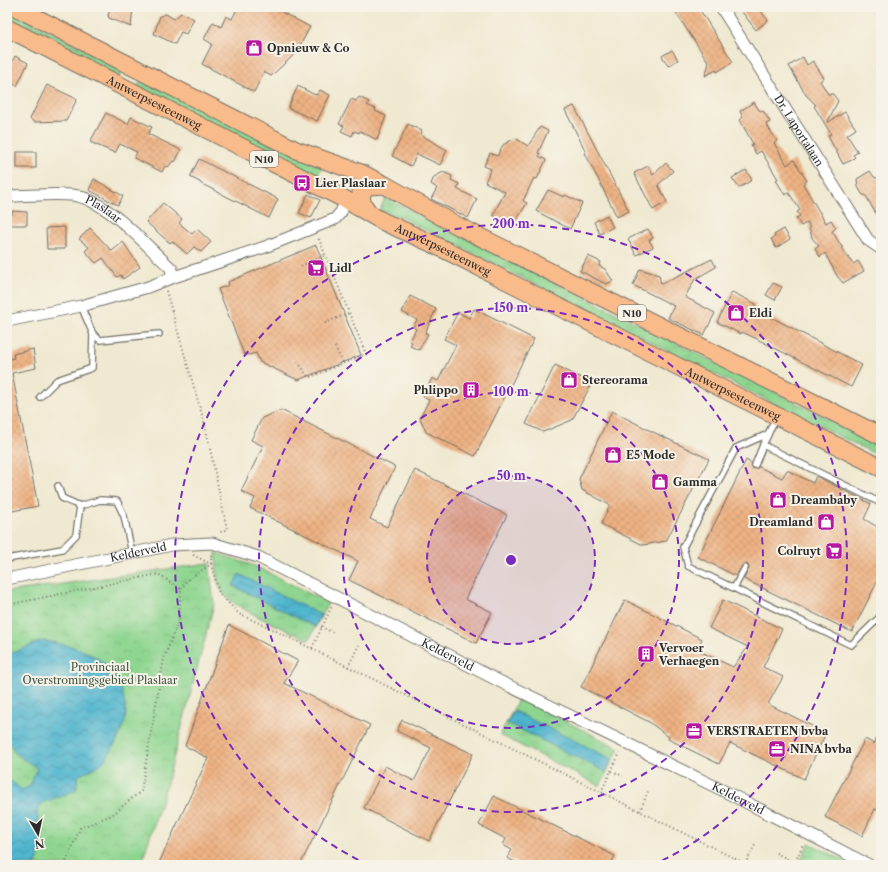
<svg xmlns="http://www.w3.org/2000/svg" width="888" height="872" viewBox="0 0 888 872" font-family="'Libre Caslon Text',serif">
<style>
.grass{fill:url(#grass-tufts);stroke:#5c805e}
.park{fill:url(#park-crowns);stroke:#5c805e}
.water{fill:url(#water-waves);stroke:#3e707d}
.building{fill:url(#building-cross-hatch)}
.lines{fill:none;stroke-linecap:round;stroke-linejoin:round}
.service-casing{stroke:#706e65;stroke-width:8}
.minor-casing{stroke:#706e65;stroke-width:13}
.primary-casing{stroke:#706e65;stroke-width:19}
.path{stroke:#706e65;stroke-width:2;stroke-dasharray:1 3;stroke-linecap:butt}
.service{stroke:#fff;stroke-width:5.5}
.minor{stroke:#fff;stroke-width:11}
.primary{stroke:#fabb8b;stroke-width:17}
.ring{fill:none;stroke:#7b2cbf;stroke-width:2;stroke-dasharray:7 5}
.labels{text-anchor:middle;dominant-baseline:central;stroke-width:4;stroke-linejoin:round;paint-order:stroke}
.shield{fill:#f7f3e8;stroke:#686764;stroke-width:1}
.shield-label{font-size:10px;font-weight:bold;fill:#2b2b2b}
.poi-label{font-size:11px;font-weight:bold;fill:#2b2b2b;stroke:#f7f3e8;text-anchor:start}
.street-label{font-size:11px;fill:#2b2b2b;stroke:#f7f3e8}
.park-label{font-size:11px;fill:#445644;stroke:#f7f3e8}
.centre{fill:#7b2cbf;stroke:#f7f3e8;stroke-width:2}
.ring-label{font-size:12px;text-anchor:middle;font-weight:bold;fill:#7b2cbf;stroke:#f7f3e8;stroke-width:4;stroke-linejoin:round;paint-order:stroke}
</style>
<defs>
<pattern id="grass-tufts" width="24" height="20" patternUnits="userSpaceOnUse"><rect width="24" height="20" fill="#8ed590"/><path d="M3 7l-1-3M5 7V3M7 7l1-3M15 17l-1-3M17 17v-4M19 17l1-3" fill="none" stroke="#7bb77c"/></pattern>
<pattern id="park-crowns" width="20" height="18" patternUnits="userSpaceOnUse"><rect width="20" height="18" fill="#8ed590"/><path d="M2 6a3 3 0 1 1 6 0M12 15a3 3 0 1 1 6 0" fill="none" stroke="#7bb77c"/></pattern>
<pattern id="water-waves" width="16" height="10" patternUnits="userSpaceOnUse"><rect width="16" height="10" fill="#50b5cf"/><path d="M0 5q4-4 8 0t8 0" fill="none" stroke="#4393a8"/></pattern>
<pattern id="building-cross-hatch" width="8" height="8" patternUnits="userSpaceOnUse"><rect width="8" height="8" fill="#eeb283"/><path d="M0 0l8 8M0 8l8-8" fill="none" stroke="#cc9971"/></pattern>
</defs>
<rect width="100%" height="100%" fill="#f7f3e8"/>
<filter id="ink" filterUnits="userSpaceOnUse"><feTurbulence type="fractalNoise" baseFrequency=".025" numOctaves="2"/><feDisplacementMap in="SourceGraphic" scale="8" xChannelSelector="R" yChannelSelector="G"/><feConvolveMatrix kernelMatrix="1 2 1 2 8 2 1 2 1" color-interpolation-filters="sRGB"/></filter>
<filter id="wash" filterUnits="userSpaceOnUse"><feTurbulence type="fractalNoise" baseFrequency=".012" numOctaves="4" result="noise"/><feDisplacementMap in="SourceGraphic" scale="16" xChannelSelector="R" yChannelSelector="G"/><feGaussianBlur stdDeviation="0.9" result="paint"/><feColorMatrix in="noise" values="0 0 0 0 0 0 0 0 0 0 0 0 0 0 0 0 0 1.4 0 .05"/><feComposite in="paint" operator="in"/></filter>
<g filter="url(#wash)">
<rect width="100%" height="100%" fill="#f0e9d1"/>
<g class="grass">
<polygon points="7,10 122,68 119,78 7,22"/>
<polygon points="142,79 322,166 317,177 137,87"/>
<polygon points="385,198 881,445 881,457 398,216 380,210"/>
<path d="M216,553l39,13 73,37 -19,37c-21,-10 -73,-30 -86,-47 -8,-11 -6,-27 -7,-40z"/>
<polygon points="519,698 619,748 600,786 500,735"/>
<polygon points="809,843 854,865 798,865"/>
</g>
<polygon class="park" points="209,563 214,604 167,783 141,865 7,865 7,592"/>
<g class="water">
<polygon points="239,574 321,615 315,627 233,586"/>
<path d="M42,641c37,3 76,19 82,59 3,17 3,18 -4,34 -4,9 -12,24 -20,31 -7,4 -15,7 -22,11l-2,14 -34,13 -5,9 5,34 -6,19h-29v-87l15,12 8,-4 7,-18 -21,-14 -9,-15v-84z"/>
<polygon points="514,711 612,759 606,772 507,723"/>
</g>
<g id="blocks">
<g class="building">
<polygon points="111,7 133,7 131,27 109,18 108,15"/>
<polygon points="238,7 272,7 310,27 296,53 271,76 264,72 254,92 202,64 212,44 204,39 213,22 221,27 226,16 232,19"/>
<polygon points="672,7 698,7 733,62 717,72 716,70 705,76 709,63"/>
<polygon points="738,7 757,7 768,20 756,30"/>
<polygon points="181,13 194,19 186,34 181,32 175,44 154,34 160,16 166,14 174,19"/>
<polygon points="672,50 678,60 668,66 662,56"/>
<polygon points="15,56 28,63 17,86 7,81 7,72"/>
<polygon points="803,57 807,65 813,61 815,64 824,78 820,81 828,94 833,94 838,101 827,123 845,112 856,129 847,135 858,152 853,155 855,157 852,160 843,164 828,136 831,134 814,106 816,105 806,95 789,66"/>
<polygon points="47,85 77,99 66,121 34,122 30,119"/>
<polygon points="298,86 313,94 317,95 320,90 330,95 317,121 288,108"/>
<polygon points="359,97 369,102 367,105 376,109 375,111 386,116 377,140 360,131 359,133 354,131 352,136 341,131 344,126 339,124 349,104 351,99 356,101"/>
<polygon points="754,102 759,110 764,112 770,122 766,124 777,141 774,143 787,165 794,160 807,181 803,184 826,223 831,220 836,228 832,231 845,252 853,264 858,261 864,271 843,283 837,276 825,253 820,257 815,249 819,246 812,238 808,222 801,226 796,218 800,216 797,212 800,210 789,193 785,195 776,180 778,179 761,151 756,154 751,145 753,144 740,120 743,117 740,111"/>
<polygon points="574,106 629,211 617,217 585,153 586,152 565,110"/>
<polygon points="106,113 128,124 131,117 152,127 148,134 181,150 175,162 173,161 168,167 165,166 162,172 134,158 137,152 120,144 115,153 90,142"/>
<polygon points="408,124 422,131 421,135 447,150 440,165 417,154 411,166 392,156"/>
<polygon points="540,127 548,131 538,153 540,154 539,156 546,160 537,179 534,178 523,201 527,203 513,226 493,215 505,192 485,182 491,169 484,166 490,153 497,156 503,145 515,138 528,146"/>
<rect x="17" y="152" width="19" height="16"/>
<polygon points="199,159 278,199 269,218 200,183 200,182 190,177"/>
<polygon points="666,163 673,171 658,185 667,202 653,210 634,173 648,166 653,175"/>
<polygon points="746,170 752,180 739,188 732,178"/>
<polygon points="870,171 874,177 879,179 881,189 881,223 866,196 862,194 858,187 857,179"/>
<polygon points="443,172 452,176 451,180 459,184 457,189 477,199 468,218 431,199 437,188 431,184 434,177"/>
<polygon points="94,179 123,196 118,205 89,190"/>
<polygon points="548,190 564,197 565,195 582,203 570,229 536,211"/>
<polygon points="308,194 320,200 311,218 299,213"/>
<polygon points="163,203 182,219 179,223 192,234 197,229 211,242 201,252 194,247 187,254 172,241 170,243 163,237 146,222"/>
<polygon points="12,211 27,212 27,225 7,225 7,215 12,215"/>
<polygon points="607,215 613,227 600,234 594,222"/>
<polygon points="65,227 65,249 47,249 46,228"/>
<polygon points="90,228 112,251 123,242 140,267 123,279 121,275 117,277 103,258 96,263 85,251 89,247 79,239"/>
<polygon points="648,229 653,238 649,240 653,247 636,255 628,239"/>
<polygon points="784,229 790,239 776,248 771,239 775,237 774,235"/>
<polygon points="316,245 361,355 298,380 260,362 256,353 248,355 244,354 218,289 229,285 228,282"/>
<polygon points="588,256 601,262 599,266 605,269 613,281 606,284 580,271"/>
<polygon points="712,259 716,267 695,279 685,297 715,313 704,335 668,318 674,306 633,285 640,269 659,275 661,284"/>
<polygon points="773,283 782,287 775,300 766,295"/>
<polygon points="732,292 756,304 754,308 862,365 851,387 757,339 742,332 741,334 717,322"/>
<polygon points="410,296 436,309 425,333 428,334 419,350 410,346 412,342 410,341 416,329 413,327 417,320 402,312"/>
<polygon points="474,309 534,339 475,456 426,432 420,418 429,400 423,397 432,378 438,381 456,345 444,339 458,312 469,318"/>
<polygon points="33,349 36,368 12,373 38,506 7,512 7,360 14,358 13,354"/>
<polygon points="555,365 592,383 572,420 543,432 526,424"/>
<polygon points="281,410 395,467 370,519 387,527 415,470 507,515 465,599 492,612 476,643 349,580 358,561 250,508 255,498 241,491 263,446 251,440 262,418"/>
<polygon points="612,411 649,430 709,459 666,541 643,545 601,524 610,505 582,490 579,479"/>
<polygon points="746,460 751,463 753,469 759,467 782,478 787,470 813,483 816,476 871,504 864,519 881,529 881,574 852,632 744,579 749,568 747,564 742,566 736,576 698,557"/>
<polygon points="625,600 702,639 697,650 733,667 748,647 709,628 723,600 782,629 763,667 783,677 768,704 826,733 804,779 730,743 719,764 668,739 669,737 649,722 581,687"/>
<polygon points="229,625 298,661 284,683 370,725 300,865 158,865 208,758 185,746"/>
<polygon points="402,720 473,754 429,841 364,808 385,766 414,781 431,748 397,731"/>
<polygon points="881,729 881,811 875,809 862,836 825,817 865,739 874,744"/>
<polygon points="494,796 615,856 610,865 521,865 507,858 512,850 503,845 506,839 479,825"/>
</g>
</g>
</g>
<g filter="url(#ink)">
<use href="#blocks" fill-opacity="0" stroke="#706e65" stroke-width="1"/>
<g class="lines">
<defs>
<g id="service">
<polyline points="81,306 93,334 100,340 159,334"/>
<polyline points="40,397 57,380 92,368 93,334"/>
<polyline points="776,417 763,445 881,503"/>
<polyline points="768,434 736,448 683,547 688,566 851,645 881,616"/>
<polyline points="755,465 763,445"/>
<polyline points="58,486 62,498 80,506 100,500 117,501 124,516 132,553"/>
<polyline points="7,559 62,549 76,535 80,506"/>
<polyline points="734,588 745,568"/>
</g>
<g id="minor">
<path id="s1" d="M721,7l147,233 13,9"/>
<path id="s2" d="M7,196c21,0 44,-3 65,-1 35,4 74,51 100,74l-1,9"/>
<polyline points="7,321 81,306 148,287 171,278 265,247 335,219 341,212 346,200"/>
<path id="s3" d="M7,579l165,-34 40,-2 46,14 243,125 219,107 149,76"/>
</g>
<g id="primary">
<polyline points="15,7 296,150 361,173 385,185 460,227 881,436"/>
<path id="s4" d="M7,28l339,172 36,21 49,22 450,225"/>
<polyline points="369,213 362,203 361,192 369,186 385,185"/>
</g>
</defs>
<use href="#service" class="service-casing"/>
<use href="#minor" class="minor-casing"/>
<use href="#primary" class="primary-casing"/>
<g class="path">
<polyline points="301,266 326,255"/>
<polyline points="166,291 205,425 227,529 219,533"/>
<polyline points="325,323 349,313"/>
<polyline points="335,347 343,363"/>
<polyline points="298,362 308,377 310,377 366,354 318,237"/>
<polyline points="193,555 211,564 219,593 239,614 266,626 748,865"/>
<polyline points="181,589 186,581 211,564 211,555"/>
<polyline points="7,605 158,574 181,589 179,620 164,658 141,791 112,815 80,828 65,865"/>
<polyline points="321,627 334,633"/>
<polyline points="312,648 332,606"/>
<polyline points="348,667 359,645"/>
<polyline points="611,771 620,753"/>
<polyline points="601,792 611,771 623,776"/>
<polyline points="640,811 649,789"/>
<polyline points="776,853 795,863"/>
<polyline points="745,864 756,843"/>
<polyline points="794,865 803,844"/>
</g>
<use href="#service" class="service"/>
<use href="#minor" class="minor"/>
<use href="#primary" class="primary"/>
</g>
</g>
<circle cx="511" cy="560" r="84" fill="#7b2cbf" fill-opacity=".12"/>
<g class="ring">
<circle cx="511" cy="560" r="84"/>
<circle cx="511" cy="560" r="168"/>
<circle cx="511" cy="560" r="252"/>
<path d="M369 865A336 336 0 1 1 653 865"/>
</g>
<defs>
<symbol id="shop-square" viewBox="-11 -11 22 22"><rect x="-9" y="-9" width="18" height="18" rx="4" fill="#b5179e" stroke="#f7f3e8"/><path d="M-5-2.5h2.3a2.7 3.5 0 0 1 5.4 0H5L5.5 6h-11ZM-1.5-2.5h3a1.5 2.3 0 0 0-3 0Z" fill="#fff"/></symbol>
<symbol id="bus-square" viewBox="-11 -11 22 22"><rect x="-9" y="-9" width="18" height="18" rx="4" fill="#b5179e" stroke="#f7f3e8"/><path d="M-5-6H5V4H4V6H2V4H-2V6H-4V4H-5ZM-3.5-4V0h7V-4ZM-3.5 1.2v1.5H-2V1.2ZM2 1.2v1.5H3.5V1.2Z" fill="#fff"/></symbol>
<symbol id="supermarket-square" viewBox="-11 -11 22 22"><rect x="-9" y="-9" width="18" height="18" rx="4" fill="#b5179e" stroke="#f7f3e8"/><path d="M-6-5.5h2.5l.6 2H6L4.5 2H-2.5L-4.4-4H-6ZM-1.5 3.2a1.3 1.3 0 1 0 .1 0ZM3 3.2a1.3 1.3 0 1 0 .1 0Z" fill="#fff"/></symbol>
<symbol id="building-square" viewBox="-11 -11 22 22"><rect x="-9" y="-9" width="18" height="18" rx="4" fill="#b5179e" stroke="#f7f3e8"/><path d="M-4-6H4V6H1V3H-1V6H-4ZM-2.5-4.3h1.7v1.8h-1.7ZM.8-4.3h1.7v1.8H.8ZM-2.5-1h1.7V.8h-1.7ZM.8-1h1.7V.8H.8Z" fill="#fff"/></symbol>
<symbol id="office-square" viewBox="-11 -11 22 22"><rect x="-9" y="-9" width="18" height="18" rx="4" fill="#b5179e" stroke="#f7f3e8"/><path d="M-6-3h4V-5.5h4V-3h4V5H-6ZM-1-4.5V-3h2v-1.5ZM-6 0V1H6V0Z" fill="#fff"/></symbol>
</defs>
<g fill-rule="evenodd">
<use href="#shop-square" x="244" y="38" width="20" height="20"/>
<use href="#bus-square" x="292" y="173" width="20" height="20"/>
<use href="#supermarket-square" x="306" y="258" width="20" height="20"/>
<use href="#shop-square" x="726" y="303" width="20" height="20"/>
<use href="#shop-square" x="559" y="370" width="20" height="20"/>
<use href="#building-square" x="461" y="380" width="20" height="20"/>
<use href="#shop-square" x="603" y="445" width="20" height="20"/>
<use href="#shop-square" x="650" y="472" width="20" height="20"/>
<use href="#shop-square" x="768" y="490" width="20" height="20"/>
<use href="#shop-square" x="816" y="512" width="20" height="20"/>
<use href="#supermarket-square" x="824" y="541" width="20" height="20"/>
<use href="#building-square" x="636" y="644" width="20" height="20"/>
<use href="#office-square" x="684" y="721" width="20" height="20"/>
<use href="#office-square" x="767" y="739" width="20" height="20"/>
</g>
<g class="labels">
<g class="shield">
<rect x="250" y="151" width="28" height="16" rx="3"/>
<rect x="618" y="305" width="28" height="16" rx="3"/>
</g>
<g class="shield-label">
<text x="264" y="159">N10</text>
<text x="632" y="313">N10</text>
</g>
<g class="poi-label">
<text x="267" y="48">Opnieuw &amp; Co</text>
<text x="315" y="183">Lier Plaslaar</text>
<text x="329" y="268">Lidl</text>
<text x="749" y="313">Eldi</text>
<text x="582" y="380">Stereorama</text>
<text x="458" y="390" text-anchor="end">Phlippo</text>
<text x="626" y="455">E5 Mode</text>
<text x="673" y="482">Gamma</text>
<text x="791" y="500">Dreambaby</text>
<text x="813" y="522" text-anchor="end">Dreamland</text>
<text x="821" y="551" text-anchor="end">Colruyt</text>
<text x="659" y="648">Vervoer<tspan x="659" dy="13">Verhaegen</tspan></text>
<text x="707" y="731">VERSTRAETEN bvba</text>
<text x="790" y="749">NINA bvba</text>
</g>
<g class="street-label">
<text stroke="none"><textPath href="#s4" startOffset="165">Antwerpsesteenweg</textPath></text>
<text stroke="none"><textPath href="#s1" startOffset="146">Dr. Laportalaan</textPath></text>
<text stroke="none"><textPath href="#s2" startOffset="100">Plaslaar</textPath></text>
<text stroke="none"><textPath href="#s4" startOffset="489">Antwerpsesteenweg</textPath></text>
<text stroke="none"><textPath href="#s4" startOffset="813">Antwerpsesteenweg</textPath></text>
<text stroke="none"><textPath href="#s3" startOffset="134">Kelderveld</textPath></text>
<text stroke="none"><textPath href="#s3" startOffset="470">Kelderveld</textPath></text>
<text stroke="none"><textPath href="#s3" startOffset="794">Kelderveld</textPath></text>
</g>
<g class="park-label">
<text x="100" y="667">Provinciaal<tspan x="100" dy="13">Overstromingsgebied Plaslaar</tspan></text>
</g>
</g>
<circle cx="511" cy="560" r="6" class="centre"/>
<g class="ring-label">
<text x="511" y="228">200 m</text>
<text x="511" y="312">150 m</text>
<text x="511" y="396">100 m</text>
<text x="511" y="480">50 m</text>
</g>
<rect width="888" height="872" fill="none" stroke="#f7f3e8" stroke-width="24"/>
<g transform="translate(38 834) rotate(171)" stroke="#f7f3e8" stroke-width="3" paint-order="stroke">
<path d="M0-3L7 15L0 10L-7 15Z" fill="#2b2b2b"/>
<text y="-6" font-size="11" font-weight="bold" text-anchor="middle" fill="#2b2b2b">N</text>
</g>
</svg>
